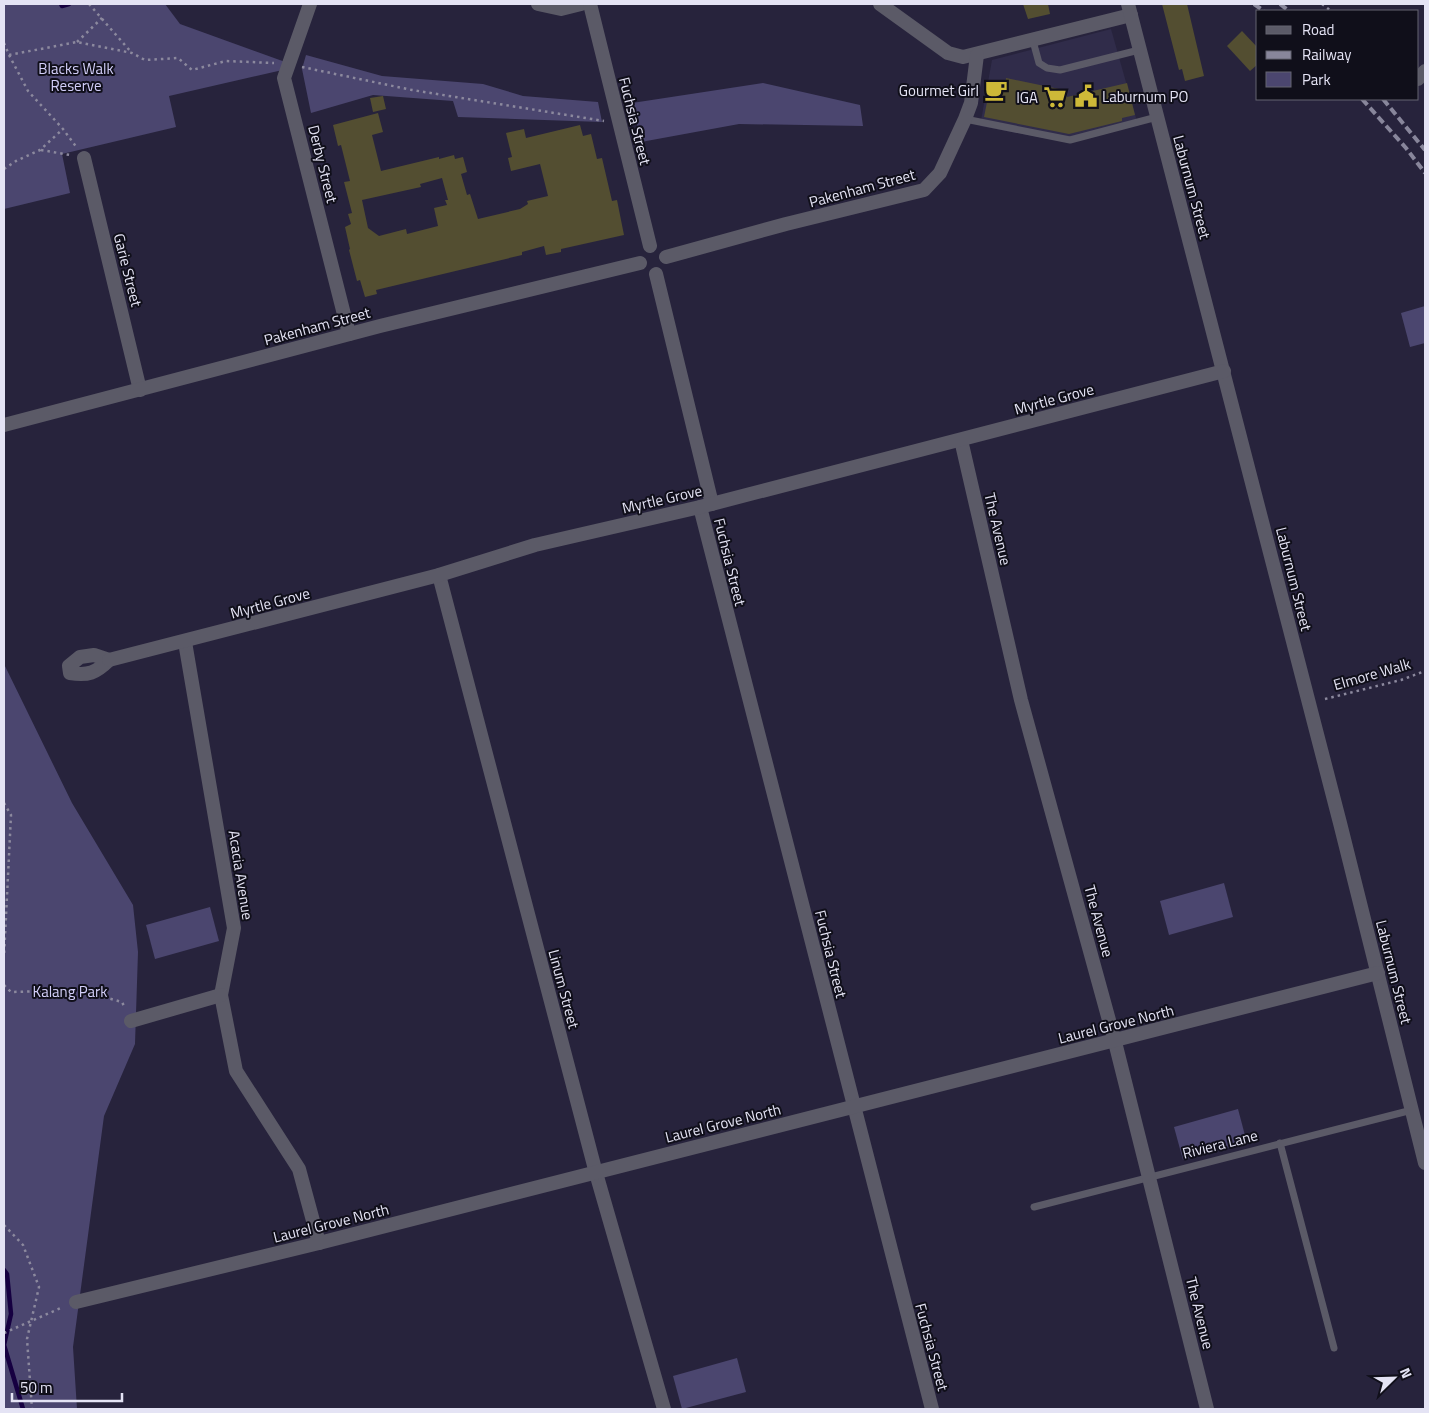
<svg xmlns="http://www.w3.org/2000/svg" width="1429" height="1413" viewBox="0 0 1429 1413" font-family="'Titillium Web',sans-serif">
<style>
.built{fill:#302c4a}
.green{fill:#4b466f}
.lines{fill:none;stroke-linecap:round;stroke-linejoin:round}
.stream{stroke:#160041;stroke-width:4.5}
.building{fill:#534e31;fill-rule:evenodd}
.path{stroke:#8c899e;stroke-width:2.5;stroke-dasharray:2.5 4;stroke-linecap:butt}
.service{stroke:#5b5a67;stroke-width:7}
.minor{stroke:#5b5a67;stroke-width:14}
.rail{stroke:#88869b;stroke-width:4;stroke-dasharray:8 4;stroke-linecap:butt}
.labels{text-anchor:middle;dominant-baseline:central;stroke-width:4;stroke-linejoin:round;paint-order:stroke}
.park-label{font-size:15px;fill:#d3cff9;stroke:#100f1a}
.poi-label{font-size:15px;fill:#e4e3f4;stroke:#100f1a;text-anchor:end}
.street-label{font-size:15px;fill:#e4e3f4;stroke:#100f1a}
</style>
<rect width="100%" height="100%" fill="#27233c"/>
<polygon class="built" points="1111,29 1138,125 1070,143 980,126 992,60"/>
<g class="green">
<polygon points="4,4 165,4 180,24 288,63 287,69 169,96 176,127 62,154 70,193 4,209"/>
<polygon points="306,55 382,76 483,84 523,96 598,102 602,122 458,117 453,101 373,95 311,113 302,69"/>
<polygon points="763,83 860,105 863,126 739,124 641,142 632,103"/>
<polygon points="1425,306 1425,343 1410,347 1401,313"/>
<polygon points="4,664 72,803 133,905 138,952 135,1044 104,1116 73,1347 77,1409 4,1409"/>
<polygon points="1224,883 1233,917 1169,935 1160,901"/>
<polygon points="210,907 219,941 155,959 146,925"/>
<polygon points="1238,1109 1247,1143 1183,1160 1174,1127"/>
<polygon points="737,1358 746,1392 682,1409 673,1376"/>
</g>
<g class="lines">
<g class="stream">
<polyline points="61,4 62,6 69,4"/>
<polyline points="4,1270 7,1274 11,1314 4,1345 23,1409"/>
</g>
</g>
<g class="building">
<polygon points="1023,4 1048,4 1050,14 1028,19"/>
<polygon points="1162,4 1187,4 1204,76 1185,81 1182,69 1179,70"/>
<polygon points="1242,31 1258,48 1258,64 1250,71 1227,46"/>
<polygon points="1006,78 1064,90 1067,97 1127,83 1135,115 1122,118 1122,121 1069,134 984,117 991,82 1005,85"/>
<polygon points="383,96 386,109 373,112 370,98"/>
<path d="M378,113l5,19 -11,3 9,36 58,-14v2l15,-4 1,4 8,-2 4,15 -6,2 6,21 3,-1 8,25 42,-10 8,-5 -1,-3 21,-5 -8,-32 -29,7 -3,-13 4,-1 -6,-24 18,-4 2,9 54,-13 3,11 8,-2 6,25 5,-1 10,43 5,-1 7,35 -63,14v3l-15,3 -2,-9 -22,6v3l-146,35 1,4 -12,3 -5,-17 -3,1 -8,-31 1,-1 -5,-22 6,-3 -3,-10 4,-1 -8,-31 6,-1 -9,-36 -3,1 -5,-21zM442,178l6,22h-3l2,5 -13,3 4,18 -31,8 -1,-5 -27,7 -11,-8 -6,-28 59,-13 -1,-3z"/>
</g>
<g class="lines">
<g class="path">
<polyline points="89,4 131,52"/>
<polyline points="1322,4 1331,11"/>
<polyline points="77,42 102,18"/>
<polyline points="4,43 9,55 77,42 132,53 145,60 178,58 192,70 226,61 274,63"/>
<polyline points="9,55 28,91 63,129 77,148"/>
<polyline points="302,67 412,90 604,121"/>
<polyline points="41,150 70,155"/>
<polyline points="4,169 16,161 40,150 63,129"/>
<polyline points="1325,699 1401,680 1425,671"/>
<polyline points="4,803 11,815 4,957"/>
<polyline points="4,985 11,992 79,990 122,1002 125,1008"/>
<polyline points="4,1225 23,1245 39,1287 27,1339 32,1409"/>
<polyline points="4,1333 63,1307"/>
</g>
<g class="service">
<polyline points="1033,41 1039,63 1047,68 1060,70 1139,50"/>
<polyline points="965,119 1070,140 1157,117"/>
<polyline points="1280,1143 1334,1348"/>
<polyline points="1034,1207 1412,1110"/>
</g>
<g class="minor">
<polyline points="310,4 284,78 349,334"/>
<polyline points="538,4 561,9 581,4"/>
<polyline points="590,4 650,246"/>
<polyline points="880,4 948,53 963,57 1131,15"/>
<polyline points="1128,4 1340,823 1425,1163"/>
<polyline points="1418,79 1425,71"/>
<polyline points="84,158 140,390"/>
<polyline points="666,257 786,224 924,190 940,173 965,119 971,103 977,55"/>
<polyline points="656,274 712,504"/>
<polyline points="4,425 380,326 640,263"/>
<polyline points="961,440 1021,700 1115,1042 1207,1409"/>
<polyline points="700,507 932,1409"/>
<polyline points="439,575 596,1173 664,1409"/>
<polyline points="185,642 234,928 221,995 236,1071 299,1169 319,1243"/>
<path d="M94,655l15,5c-13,13 -21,16 -39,13l-1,-7 11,-9z"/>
<polyline points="109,660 439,575 535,545 700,507 1224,371"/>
<polyline points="131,1021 221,995"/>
<polyline points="76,1302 319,1243 1378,973"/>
</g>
<g class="rail">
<polyline points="1254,4 1264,11"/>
<polyline points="1280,4 1289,11"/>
<polyline points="1362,99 1406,148 1425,173"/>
<polyline points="1383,99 1425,150"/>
</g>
</g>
<defs>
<symbol id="cafe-bare" viewBox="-9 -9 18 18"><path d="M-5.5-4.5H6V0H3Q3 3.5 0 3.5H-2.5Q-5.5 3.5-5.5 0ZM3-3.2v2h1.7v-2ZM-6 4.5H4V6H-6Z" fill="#ceb938" stroke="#100f1a" stroke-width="2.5" paint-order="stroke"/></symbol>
<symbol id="civic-bare" viewBox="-9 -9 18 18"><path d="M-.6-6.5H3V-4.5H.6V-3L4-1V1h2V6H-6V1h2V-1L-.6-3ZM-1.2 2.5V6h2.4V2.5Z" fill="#ceb938" stroke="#100f1a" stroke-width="2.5" paint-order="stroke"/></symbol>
<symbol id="supermarket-bare" viewBox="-9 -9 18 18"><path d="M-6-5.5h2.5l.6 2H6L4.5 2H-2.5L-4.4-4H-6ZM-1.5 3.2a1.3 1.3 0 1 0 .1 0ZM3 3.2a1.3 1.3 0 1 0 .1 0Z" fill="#ceb938" stroke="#100f1a" stroke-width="2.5" paint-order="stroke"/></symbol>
</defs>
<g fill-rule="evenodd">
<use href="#cafe-bare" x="980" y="74" width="32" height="32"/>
<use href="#civic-bare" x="1070" y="80" width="32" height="32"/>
<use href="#supermarket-bare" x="1039" y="81" width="32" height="32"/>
</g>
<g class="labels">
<g class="park-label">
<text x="76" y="68">Blacks Walk<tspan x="76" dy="17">Reserve</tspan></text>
<text x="70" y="991">Kalang Park</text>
</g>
<g class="poi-label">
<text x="979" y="90">Gourmet Girl</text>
<text x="1102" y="96" text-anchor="start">Laburnum PO</text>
<text x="1038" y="97">IGA</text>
</g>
<g class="street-label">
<text transform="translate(635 121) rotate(76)">Fuchsia Street</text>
<text transform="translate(323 164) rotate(76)">Derby Street</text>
<text transform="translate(1192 187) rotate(75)">Laburnum Street</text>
<text transform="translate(862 188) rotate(-15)">Pakenham Street</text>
<text transform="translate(128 270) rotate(76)">Garie Street</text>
<text transform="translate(317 326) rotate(-15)">Pakenham Street</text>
<text transform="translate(1054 399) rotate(-15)">Myrtle Grove</text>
<text transform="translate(662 499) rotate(-13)">Myrtle Grove</text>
<text transform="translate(998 529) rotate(77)">The Avenue</text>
<text transform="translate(730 562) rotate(76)">Fuchsia Street</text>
<text transform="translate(1294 579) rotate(76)">Laburnum Street</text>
<text transform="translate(270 603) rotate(-15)">Myrtle Grove</text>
<text transform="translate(1372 674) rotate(-16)">Elmore Walk</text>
<text transform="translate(241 875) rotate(81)">Acacia Avenue</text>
<text transform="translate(1099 921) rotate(75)">The Avenue</text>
<text transform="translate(831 954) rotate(76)">Fuchsia Street</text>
<text transform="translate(1394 972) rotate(76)">Laburnum Street</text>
<text transform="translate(564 989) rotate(75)">Linum Street</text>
<text transform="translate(1116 1024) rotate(-14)">Laurel Grove North</text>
<text transform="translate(723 1123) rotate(-14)">Laurel Grove North</text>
<text transform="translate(1220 1144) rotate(-14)">Riviera Lane</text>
<text transform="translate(331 1223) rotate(-14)">Laurel Grove North</text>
<text transform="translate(1200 1313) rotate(76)">The Avenue</text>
<text transform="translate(932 1347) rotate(75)">Fuchsia Street</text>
</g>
</g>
<rect width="1429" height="1413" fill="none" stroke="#e4e3f4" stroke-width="10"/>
<rect x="1256" y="10" width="162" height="90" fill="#100f1a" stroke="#656471"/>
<rect x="1266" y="26" width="25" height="8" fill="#5b5a67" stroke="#656471"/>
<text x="1302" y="35" font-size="15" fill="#e4e3f4">Road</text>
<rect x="1266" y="51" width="25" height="8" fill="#88869b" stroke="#656471"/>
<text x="1302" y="60" font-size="15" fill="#e4e3f4">Railway</text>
<rect x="1266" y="72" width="25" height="15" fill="#4b466f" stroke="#656471"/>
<text x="1302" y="85" font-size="15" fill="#e4e3f4">Park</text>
<g transform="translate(1394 1378) rotate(67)" stroke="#100f1a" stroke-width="4" paint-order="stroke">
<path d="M0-4L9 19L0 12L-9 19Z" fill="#e4e3f4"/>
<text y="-8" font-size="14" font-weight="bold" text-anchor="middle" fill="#e4e3f4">N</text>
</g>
<path d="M12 1393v8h110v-8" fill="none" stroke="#e4e3f4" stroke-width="2.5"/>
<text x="20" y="1393" font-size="15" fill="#e4e3f4" stroke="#100f1a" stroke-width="4" paint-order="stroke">50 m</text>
</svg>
